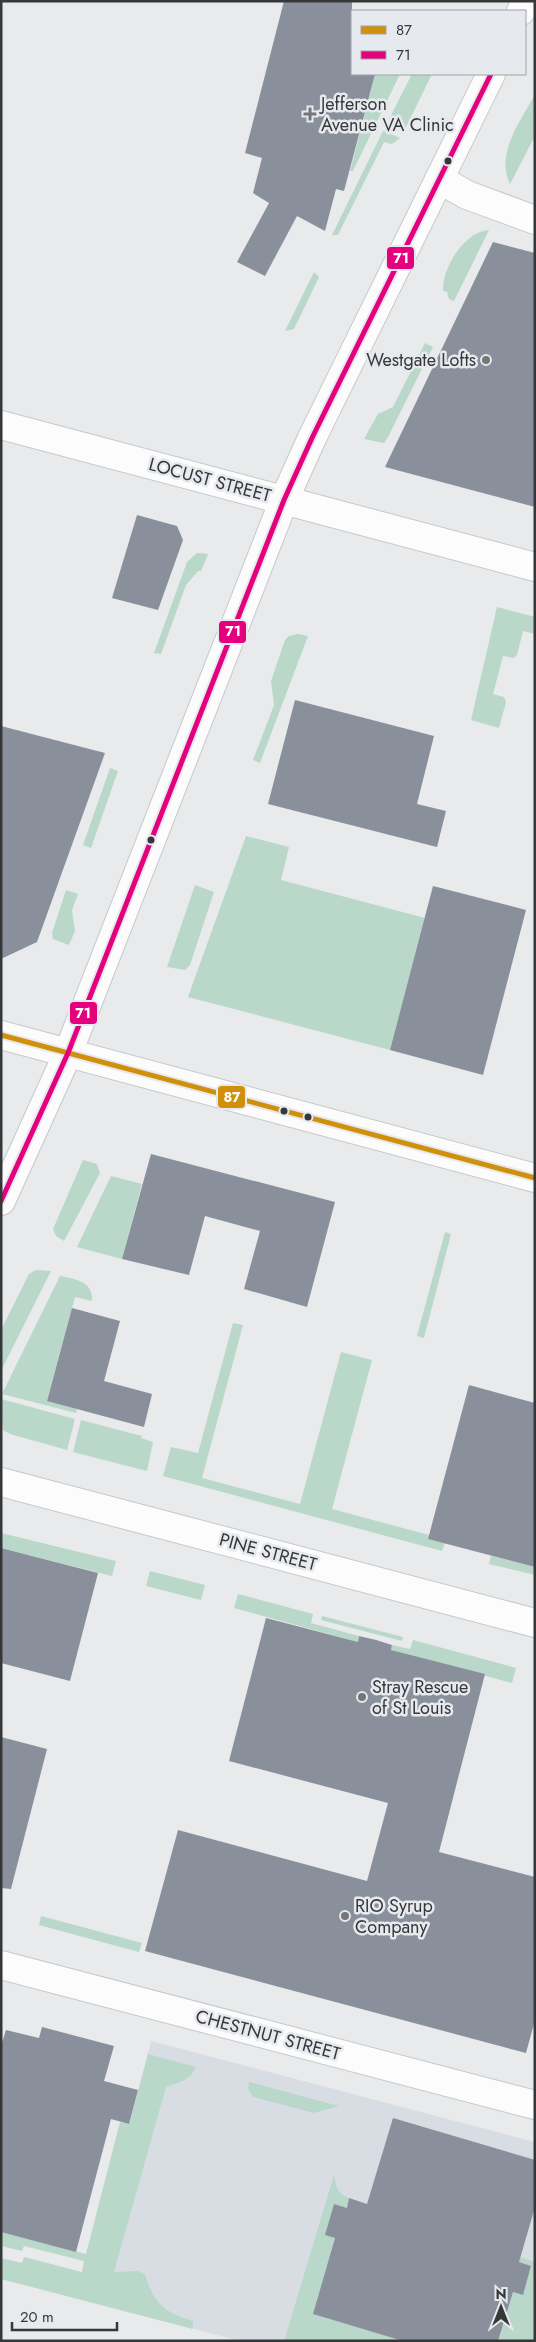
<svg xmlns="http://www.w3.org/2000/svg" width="536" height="2342" viewBox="0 0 536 2342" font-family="Jost,sans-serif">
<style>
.built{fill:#d8dde4}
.green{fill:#b9d8ca}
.building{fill:#8a909b}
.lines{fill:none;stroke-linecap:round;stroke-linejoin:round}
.minor-casing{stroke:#c6c8c9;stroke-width:30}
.secondary-casing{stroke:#c6c8c9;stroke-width:30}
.primary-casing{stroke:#c6c8c9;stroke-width:30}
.minor{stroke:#fcfcfc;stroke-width:28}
.secondary{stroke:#fcfcfc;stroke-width:28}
.primary{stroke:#fcfcfc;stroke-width:28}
.bus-1-casing{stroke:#e6e9ee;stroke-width:9}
.bus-2-casing{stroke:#e6e9ee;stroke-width:9}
.bus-1{stroke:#d0900b;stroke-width:5}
.bus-2{stroke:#e5007d;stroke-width:5}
.poi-dot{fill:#747678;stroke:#e6e9ee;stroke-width:2}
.bus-dot{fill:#363739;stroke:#e6e9ee;stroke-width:2}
.labels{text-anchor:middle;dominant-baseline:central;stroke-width:5;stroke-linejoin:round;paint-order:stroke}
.poi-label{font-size:18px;fill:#363739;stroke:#e6e9ee;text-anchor:start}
.street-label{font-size:18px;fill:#363739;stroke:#e6e9ee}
.line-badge{stroke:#e6e9ee;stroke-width:2}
.badge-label{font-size:14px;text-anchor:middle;font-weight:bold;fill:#fff}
</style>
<rect width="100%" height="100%" fill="#e8eaec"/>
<polygon class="built" points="151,2041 535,2142 535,2341 240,2341 86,2301"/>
<g class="green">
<polygon points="375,74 400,74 353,171 350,171"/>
<polygon points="412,74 432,74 406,127 389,119"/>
<path d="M535,94v42l-25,48c-15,-31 11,-63 25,-90z"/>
<polygon points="383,131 400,138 392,144 384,142 338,235 332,235"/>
<path d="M489,230l-35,71 -5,-2 -2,-7 -4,-1c-1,-23 21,-59 46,-61z"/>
<polygon points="314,272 319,277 294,329 285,331"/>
<polygon points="425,343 433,347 388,437 384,443 364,439 378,414 393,407"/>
<polygon points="197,553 208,554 201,571 198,571 186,585 161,654 154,653 187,562"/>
<polygon points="497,607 535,617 535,634 523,631 517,655 514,658 503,656 493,694 504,697 506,702 499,728 471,720"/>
<polygon points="298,634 308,636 260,763 253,760 274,705 271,681 285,640 289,636"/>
<polygon points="110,768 118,771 91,848 83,845"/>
<polygon points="246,836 289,847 281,880 425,918 390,1050 188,997"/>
<polygon points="195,885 214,892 190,965 185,970 167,967"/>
<polygon points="66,890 78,894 72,910 75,931 69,945 53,939 52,933"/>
<polygon points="83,1160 97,1164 100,1173 64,1241 56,1236 53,1229"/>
<polygon points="111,1176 142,1184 122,1259 77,1247"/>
<polygon points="445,1232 451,1234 424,1338 417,1336"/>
<polygon points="36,1270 51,1271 1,1371 1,1330 29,1274"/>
<path d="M60,1276c14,3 34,5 32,25l-17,-4 -28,103 30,9 -1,4 -74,-19z"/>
<polygon points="233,1323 243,1325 202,1478 300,1504 341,1352 372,1360 332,1509 429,1535 428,1539 445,1543 442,1551 163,1476 171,1447 198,1453"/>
<polygon points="1,1399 75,1419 67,1450 10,1434 3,1430"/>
<polygon points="81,1420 142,1436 141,1438 153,1442 147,1471 73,1452"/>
<polygon points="1,1533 116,1561 112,1576 1,1548"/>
<polygon points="491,1556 535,1567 535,1575 489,1564"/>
<polygon points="150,1571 205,1585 201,1600 146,1586"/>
<polygon points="238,1594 313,1614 311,1623 359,1636 358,1642 234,1608"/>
<polygon points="322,1616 403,1637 402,1641 321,1620"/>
<polygon points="413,1640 516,1668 512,1683 391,1650 392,1645 410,1649"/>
<polygon points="41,1916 142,1943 139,1952 39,1925"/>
<path d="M148,2054l48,13c-6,14 -17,15 -30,20l-52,185 24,-1 7,3c9,30 19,38 48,47v8l-192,-50v-21l21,5 2,-6 58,15 2,-11 -60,-15 -2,5 -21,-5v-14l85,22 34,-132 9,2z"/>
<polygon points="249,2082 339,2106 314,2113 253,2097 248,2089"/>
<path d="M334,2175c2,12 4,19 15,23l-2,10 -13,-4 1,34 -22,76 90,27h-119z"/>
<polygon points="520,2257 535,2262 535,2338 534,2341 498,2341 513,2292 523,2294 531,2266 519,2262"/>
</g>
<g class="building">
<polygon points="284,1 352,1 352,74 375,74 344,191 336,189 325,231 297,216 265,276 237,262 269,203 253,193 262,158 245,153"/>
<polygon points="493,242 535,253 535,507 385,467"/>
<polygon points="137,515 177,526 183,540 158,610 112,598"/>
<polygon points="295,700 434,736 417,804 446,811 437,847 268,804"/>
<polygon points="1,726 105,753 37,942 1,959"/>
<polygon points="433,886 526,910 483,1075 390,1050"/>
<polygon points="151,1154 335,1202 307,1307 244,1289 260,1231 205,1216 189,1275 122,1259"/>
<polygon points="72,1308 120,1321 104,1381 152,1394 144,1427 47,1401"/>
<polygon points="469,1385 535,1403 535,1567 428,1539"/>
<polygon points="1,1548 98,1573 70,1681 1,1663"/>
<polygon points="266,1618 358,1642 359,1636 376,1640 392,1645 391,1650 485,1674 439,1852 535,1877 535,2020 526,2053 145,1951 178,1830 367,1881 388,1803 229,1761"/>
<polygon points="1,1737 47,1749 11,1889 1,1888"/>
<polygon points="42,2027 114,2046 104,2081 138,2090 129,2124 111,2119 76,2252 1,2232 1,2046 6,2030 39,2038"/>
<polygon points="393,2118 535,2160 535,2207 519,2262 531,2266 523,2295 513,2292 498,2341 403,2341 313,2314 335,2238 325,2235 334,2204 347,2208 349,2198 367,2204"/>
</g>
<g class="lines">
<defs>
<g id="minor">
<polyline points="439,179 467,195 535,220"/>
<polyline points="1,425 535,567"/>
<polyline points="1,1482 535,1623"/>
<polyline points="1,1965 535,2105"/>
</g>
<polyline id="secondary" points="1,1035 535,1178"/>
<g id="primary">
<polyline points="521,11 526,1"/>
<polyline points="1,1201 68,1053 284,500 312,438 491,74"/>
</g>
</defs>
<use href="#minor" class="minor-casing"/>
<use href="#secondary" class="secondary-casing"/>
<use href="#primary" class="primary-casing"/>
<use href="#minor" class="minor"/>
<use href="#secondary" class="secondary"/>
<use href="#primary" class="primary"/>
<defs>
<polyline id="bus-1" points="1,1035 535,1178"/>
<polyline id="bus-2" points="1,1201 68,1053 284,500 312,438 491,74"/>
</defs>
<use href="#bus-1" class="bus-1-casing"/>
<use href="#bus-2" class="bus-2-casing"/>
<use href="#bus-1" class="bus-1"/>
<use href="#bus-2" class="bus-2"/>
</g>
<g class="poi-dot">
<path d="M307.5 106.5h5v5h5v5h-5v5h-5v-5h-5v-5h5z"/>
<circle cx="486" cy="360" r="5"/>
<circle cx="362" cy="1697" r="5"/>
<circle cx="345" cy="1916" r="5"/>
</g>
<g class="bus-dot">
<circle cx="448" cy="161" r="4.5"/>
<circle cx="151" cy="840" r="4.5"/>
<circle cx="284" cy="1111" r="4.5"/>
<circle cx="308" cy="1117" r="4.5"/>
</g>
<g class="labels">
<g class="poi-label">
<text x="321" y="104">Jefferson<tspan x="321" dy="21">Avenue VA Clinic</tspan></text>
<text x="476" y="360" text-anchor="end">Westgate Lofts</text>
<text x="372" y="1687">Stray Rescue<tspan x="372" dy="21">of St Louis</tspan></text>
<text x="355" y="1906">RIO Syrup<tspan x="355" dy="21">Company</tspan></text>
</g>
<g class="street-label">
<text transform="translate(210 480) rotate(15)">LOCUST STREET</text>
<text transform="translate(268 1552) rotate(15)">PINE STREET</text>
<text transform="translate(268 2035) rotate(15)">CHESTNUT STREET</text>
</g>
</g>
<g class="line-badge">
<rect x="386" y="246" width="29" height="24" rx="5" fill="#e5007d"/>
<rect x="218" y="620" width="29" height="24" rx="5" fill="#e5007d"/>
<rect x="69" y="1001" width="29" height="24" rx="5" fill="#e5007d"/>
<rect x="217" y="1085" width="29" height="24" rx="5" fill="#d0900b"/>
</g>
<g class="badge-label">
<text x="401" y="263">71</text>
<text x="233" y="636">71</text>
<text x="83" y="1018">71</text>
<text x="232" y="1102">87</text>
</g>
<rect width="536" height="2342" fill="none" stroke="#363739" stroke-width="5"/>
<rect x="351" y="10" width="175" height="65" fill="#e6e9ee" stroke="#a0a2a6"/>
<rect x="361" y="26" width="25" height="8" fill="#d0900b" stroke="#a0a2a6"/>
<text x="396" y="35" font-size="15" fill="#363739">87</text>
<rect x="361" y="51" width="25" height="8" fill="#e5007d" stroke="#a0a2a6"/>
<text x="396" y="60" font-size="15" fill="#363739">71</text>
<g transform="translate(501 2307)" stroke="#e6e9ee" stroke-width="4" paint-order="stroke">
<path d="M0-4L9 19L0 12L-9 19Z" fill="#363739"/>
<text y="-8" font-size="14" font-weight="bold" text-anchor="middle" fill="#363739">N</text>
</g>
<path d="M12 2322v8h105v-8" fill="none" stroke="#363739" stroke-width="2.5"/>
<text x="20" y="2322" font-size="15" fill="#363739" stroke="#e6e9ee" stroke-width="4" paint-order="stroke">20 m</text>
</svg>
